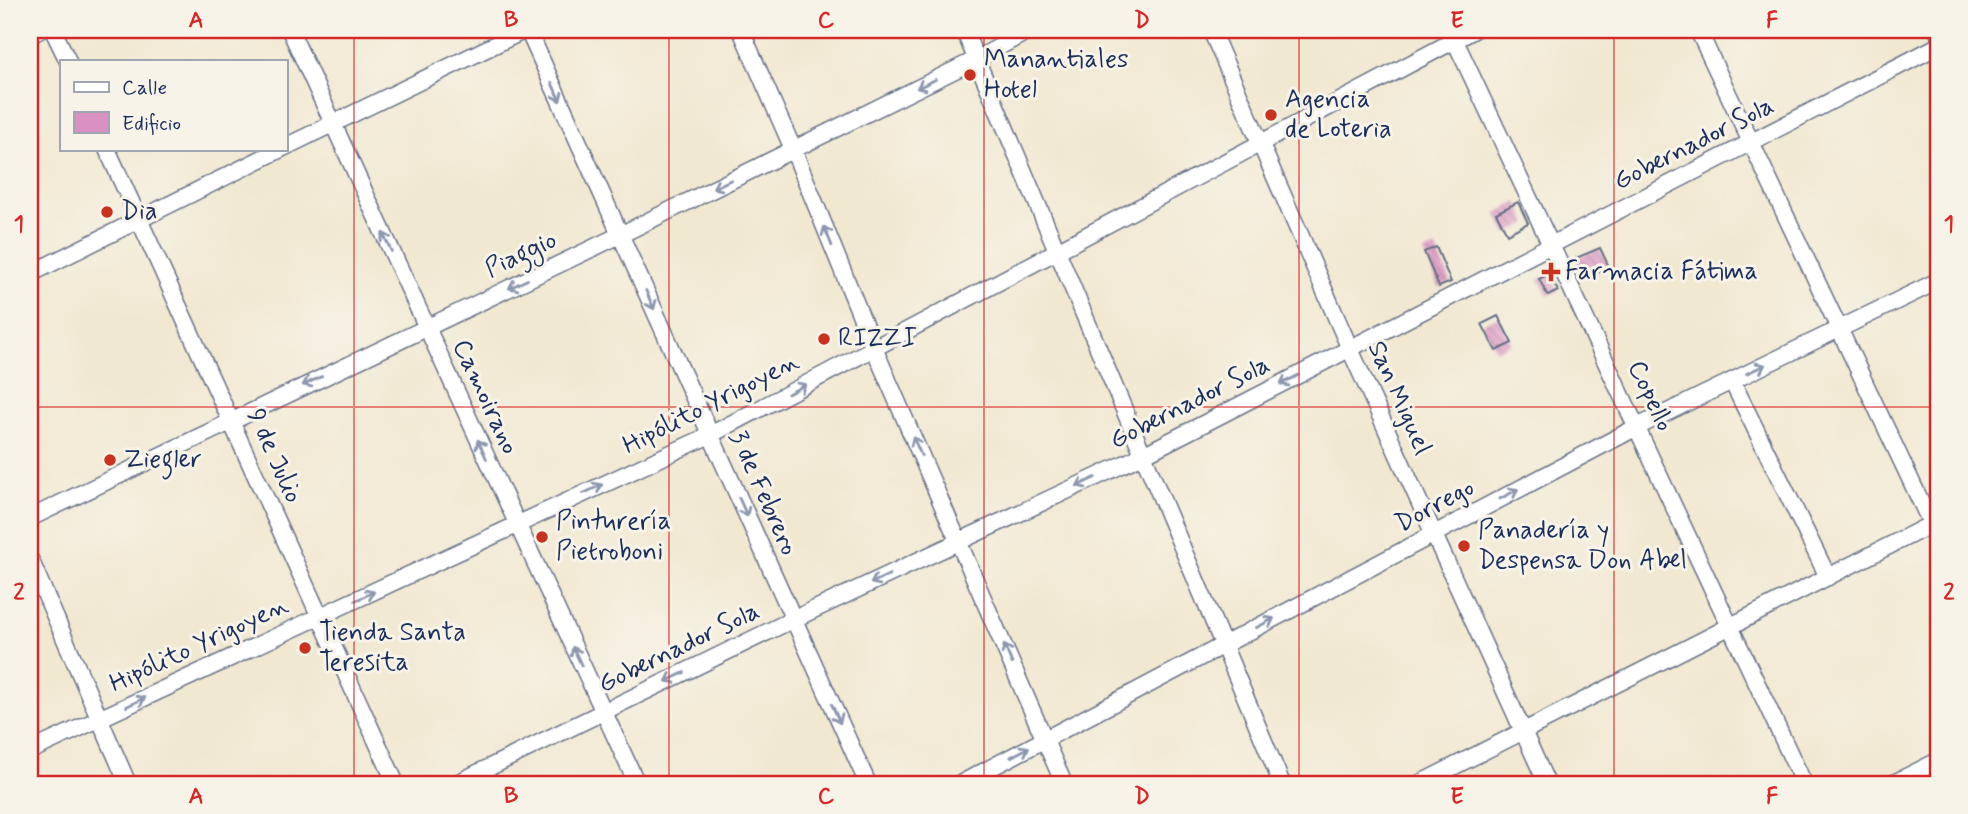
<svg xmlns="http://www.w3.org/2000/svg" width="1968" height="814" viewBox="0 0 1968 814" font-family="Mynerve,sans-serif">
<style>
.building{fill:url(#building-back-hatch)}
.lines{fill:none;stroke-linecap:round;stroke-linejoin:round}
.minor-casing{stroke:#667086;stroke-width:19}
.minor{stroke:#fff;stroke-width:16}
.oneway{stroke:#8d97ae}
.grid{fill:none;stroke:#d62828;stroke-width:2;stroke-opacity:0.55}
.poi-dot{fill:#c8321e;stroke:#f7f3e8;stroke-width:2.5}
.labels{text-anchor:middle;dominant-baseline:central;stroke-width:6;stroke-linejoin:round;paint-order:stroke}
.poi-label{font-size:26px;fill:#1b2f5e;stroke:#f7f3e8;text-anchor:start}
.street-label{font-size:26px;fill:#1b2f5e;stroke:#f7f3e8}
.neatline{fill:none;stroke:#d62828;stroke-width:2.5}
.grid-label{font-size:23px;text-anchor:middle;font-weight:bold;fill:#d62828}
</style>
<defs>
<pattern id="building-back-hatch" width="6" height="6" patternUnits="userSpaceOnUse" patternTransform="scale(1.75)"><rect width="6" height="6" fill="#da90c1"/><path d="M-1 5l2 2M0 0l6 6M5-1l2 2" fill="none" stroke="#b076a0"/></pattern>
</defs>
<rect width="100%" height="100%" fill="#f7f3e8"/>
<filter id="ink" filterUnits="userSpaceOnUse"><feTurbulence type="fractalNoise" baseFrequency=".0143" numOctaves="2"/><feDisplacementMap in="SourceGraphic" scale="14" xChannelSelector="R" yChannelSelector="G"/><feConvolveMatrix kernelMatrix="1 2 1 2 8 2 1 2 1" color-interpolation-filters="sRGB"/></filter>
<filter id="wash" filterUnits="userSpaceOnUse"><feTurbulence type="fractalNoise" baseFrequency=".00686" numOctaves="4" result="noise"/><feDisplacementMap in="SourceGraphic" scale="28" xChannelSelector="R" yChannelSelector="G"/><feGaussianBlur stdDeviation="1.57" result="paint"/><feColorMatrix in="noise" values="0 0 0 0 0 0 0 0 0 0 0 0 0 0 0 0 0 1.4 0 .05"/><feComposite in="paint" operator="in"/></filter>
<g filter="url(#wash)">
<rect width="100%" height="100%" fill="#f1e8d1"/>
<g id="blocks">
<g class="building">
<polygon points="1518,202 1528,223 1507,234 1496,213"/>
<polygon points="1436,247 1451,282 1439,287 1424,252"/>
<polygon points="1600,248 1609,267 1584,278 1576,258"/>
<polygon points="1549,274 1558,291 1548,296 1539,279"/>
<polygon points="1498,316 1512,343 1496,351 1482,324"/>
</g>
</g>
</g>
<g filter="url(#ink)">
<use href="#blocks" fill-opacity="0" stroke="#667086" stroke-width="2"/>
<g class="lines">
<defs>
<g id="minor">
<polyline points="53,30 68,61"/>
<polyline points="290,30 637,784"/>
<polyline points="528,30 868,784"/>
<polyline points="741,30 793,149 874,348 1064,784"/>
<polyline points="964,30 1282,784"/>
<polyline points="1211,30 1350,349 1547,784"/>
<polyline points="1450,30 1804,784"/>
<polyline points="1698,30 1938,538"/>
<polyline points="1937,30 1938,32"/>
<polyline points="30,35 40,30"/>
<polyline points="285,147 525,30"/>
<polyline points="107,149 396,784"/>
<polyline points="30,274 281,149"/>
<polyline points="1732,381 1828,577"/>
<polyline points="30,518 620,235 977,59 1030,30"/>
<polyline points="30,559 128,784"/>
<polyline points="30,751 710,435 1474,30"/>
<polyline points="455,784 794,619 1143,455 1938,46"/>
<polyline points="960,784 1637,427 1938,281"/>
<polyline points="1419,784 1938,521"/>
<polyline points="1892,784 1938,761"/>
</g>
</defs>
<use href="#minor" class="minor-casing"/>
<use href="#minor" class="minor"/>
</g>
<defs><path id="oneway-shaft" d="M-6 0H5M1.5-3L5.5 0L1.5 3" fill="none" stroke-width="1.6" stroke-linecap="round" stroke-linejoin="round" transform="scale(1.75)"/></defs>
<g class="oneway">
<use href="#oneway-shaft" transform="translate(926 84) rotate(154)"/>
<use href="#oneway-shaft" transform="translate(556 92) rotate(66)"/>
<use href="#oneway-shaft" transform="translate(722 184) rotate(154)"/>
<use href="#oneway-shaft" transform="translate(828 236) rotate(-112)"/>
<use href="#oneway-shaft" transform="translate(387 242) rotate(-115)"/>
<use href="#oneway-shaft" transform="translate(518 284) rotate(155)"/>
<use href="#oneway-shaft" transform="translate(650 300) rotate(66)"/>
<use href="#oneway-shaft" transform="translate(1756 369) rotate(-26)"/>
<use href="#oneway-shaft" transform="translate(1289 380) rotate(153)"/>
<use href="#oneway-shaft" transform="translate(312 381) rotate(155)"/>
<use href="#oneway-shaft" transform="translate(797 389) rotate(-28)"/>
<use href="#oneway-shaft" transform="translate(917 446) rotate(-114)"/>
<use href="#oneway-shaft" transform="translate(482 449) rotate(-115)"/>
<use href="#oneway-shaft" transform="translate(1086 482) rotate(155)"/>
<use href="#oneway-shaft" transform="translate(593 489) rotate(-25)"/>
<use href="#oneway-shaft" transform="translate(1509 494) rotate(-28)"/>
<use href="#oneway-shaft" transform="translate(743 507) rotate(66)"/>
<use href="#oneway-shaft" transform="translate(880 579) rotate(155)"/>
<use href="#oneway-shaft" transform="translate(365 596) rotate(-25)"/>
<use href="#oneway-shaft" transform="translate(1265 623) rotate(-28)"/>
<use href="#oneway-shaft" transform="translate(1008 654) rotate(-113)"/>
<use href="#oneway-shaft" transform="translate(577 656) rotate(-115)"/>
<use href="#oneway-shaft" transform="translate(675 677) rotate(154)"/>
<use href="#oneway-shaft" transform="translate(136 702) rotate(-25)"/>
<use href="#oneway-shaft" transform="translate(836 714) rotate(66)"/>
<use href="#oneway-shaft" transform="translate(1020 752) rotate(-28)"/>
</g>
</g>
<path class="grid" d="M354,30v754M669,30v754M984,30v754M1299,30v754M1614,30v754M30,407h1908"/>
<g class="poi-dot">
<circle cx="970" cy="75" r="7"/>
<circle cx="1271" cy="115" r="7"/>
<circle cx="107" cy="212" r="7"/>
<path d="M1547.5 261.5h7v7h7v7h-7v7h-7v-7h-7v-7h7z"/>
<circle cx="824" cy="339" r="7"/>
<circle cx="110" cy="460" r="7"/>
<circle cx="542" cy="537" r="7"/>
<circle cx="1464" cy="546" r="7"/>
<circle cx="305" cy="648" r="7"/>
</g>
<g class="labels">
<g class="poi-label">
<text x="984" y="60">Manantiales<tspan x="984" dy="30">Hotel</tspan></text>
<text x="1285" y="100">Agencia<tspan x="1285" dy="30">de Loteria</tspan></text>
<text x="121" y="212">Dia</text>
<text x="1565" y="272">Farmacia Fátima</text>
<text x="838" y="339">RIZZI</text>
<text x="124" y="460">Ziegler</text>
<text x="556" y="522">Pinturería<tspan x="556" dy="30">Pietroboni</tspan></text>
<text x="1478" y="531">Panadería y<tspan x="1478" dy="30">Despensa Don Abel</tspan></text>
<text x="319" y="633">Tienda Santa<tspan x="319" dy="30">Teresita</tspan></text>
</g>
<g class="street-label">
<text transform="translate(1694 144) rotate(-27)">Gobernador Sola</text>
<text transform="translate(521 255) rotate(-25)">Piaggio</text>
<text transform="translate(1650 396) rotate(65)">Copello</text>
<text transform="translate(485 397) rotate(65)">Camoirano</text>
<text transform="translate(1399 398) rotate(66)">San Miguel</text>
<text transform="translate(1190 403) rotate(-27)">Gobernador Sola</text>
<text transform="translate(711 404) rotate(-27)">Hipólito Yrigoyen</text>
<text transform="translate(274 456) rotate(66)">9 de Julio</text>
<text transform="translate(763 493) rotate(66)">3 de Febrero</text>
<text transform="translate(1435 506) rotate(-28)">Dorrego</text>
<text transform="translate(199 645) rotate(-25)">Hipólito Yrigoyen</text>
<text transform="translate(679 648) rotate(-26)">Gobernador Sola</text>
</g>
</g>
<rect width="1968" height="814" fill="none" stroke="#f7f3e8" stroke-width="77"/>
<rect x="60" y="60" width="228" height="91" fill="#f7f3e8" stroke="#9fa5b1" stroke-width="2"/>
<rect x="74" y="82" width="35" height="10" fill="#ffffff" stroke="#9fa5b1" stroke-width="2"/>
<text x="122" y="94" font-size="21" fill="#1b2f5e">Calle</text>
<rect x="74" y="112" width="35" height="21" fill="#da90c1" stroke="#9fa5b1" stroke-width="2"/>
<text x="122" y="130" font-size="21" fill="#1b2f5e">Edificio</text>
<rect x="38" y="38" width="1892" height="738" class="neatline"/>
<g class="grid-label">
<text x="196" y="27">A</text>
<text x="511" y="27">B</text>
<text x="826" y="27">C</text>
<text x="1142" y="27">D</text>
<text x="1457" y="27">E</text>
<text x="1772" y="27">F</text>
<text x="19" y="231">1</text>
<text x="1949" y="231">1</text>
<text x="19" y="599">2</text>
<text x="1949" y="599">2</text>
<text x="196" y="803">A</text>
<text x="511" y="803">B</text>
<text x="826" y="803">C</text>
<text x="1142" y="803">D</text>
<text x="1457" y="803">E</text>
<text x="1772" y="803">F</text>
</g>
</svg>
